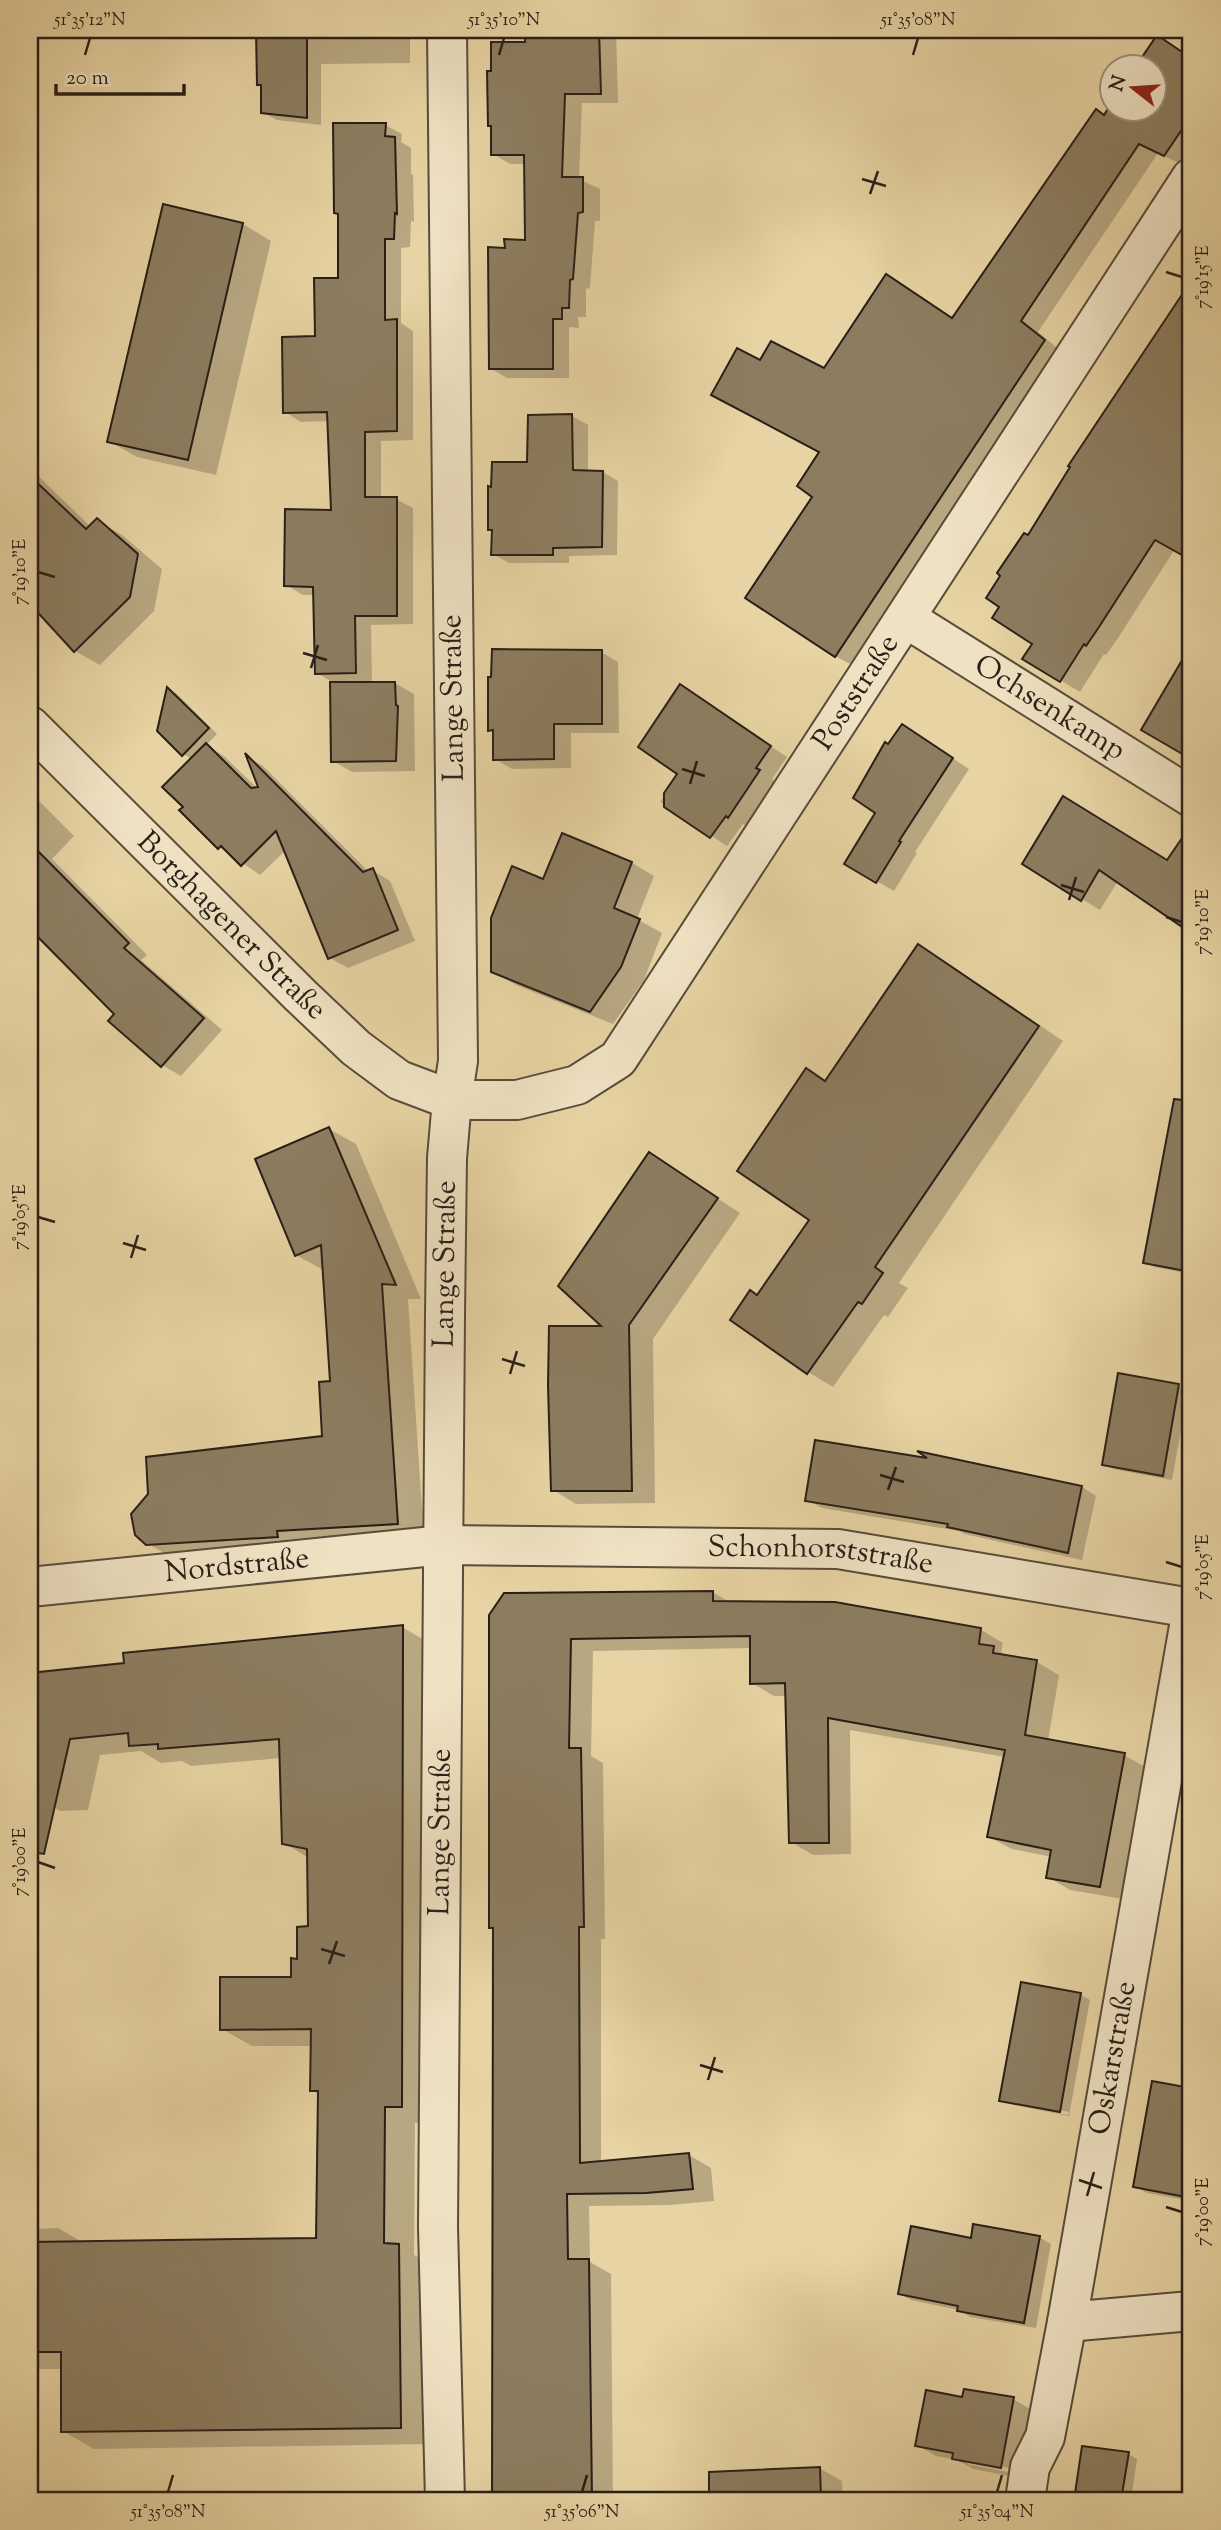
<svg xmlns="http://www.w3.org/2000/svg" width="1221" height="2530" viewBox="0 0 1221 2530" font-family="'Sorts Mill Goudy',serif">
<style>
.shadow{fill:#0003;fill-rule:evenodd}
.building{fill:#8c7d60;stroke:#291f17;stroke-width:2}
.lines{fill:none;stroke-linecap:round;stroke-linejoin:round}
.minor-casing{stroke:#584c3a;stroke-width:42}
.minor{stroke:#efe2c3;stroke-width:38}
.ticks{fill:none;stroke:#291f17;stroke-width:2.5}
.labels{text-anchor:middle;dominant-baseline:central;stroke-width:6;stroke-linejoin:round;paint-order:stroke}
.street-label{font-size:30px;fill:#291f17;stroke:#efe2c3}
.neatline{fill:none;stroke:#291f17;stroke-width:2.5}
.ticks-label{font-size:18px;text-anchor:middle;fill:#291f17}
</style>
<rect width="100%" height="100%" fill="#e7d3a3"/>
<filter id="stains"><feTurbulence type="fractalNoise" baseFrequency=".00286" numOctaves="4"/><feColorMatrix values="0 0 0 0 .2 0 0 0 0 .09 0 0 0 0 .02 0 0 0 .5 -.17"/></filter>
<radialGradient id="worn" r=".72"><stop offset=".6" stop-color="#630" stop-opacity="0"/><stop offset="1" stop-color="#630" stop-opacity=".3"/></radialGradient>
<g class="shadow">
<polygon points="257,30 410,30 410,63 321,64 321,125 277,120 262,112 263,86 258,84"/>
<polygon points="563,30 616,30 618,103 582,103 579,179 600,189 600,221 595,221 590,288 586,289 586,317 578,317 579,328 569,327 569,378 507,378 490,368 507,250 527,241 527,164 510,164 493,154 493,128 489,125 527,44 563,33"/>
<polygon points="1157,37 1191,58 1191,153 1183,165 1158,153 1038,332 1062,352 854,666 835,656 814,496 821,452 761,363 824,371 954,319 1112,105 1112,108 1154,108 1154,66 1138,66"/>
<polygon points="385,125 402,134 401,142 411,148 411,174 413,175 414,222 411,221 410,247 401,248 401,323 413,331 413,440 381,441 381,499 396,499 413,508 413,624 371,625 372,683 395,683 414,694 415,771 352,772 333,761 332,682 317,673 315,595 303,595 286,585 333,512 329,421 301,422 285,412 340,279"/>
<polygon points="164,206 243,224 271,241 216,475 137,457 109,441"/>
<polygon points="1191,284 1191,450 1178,471 1191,480 1191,558 1175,549 1118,638 1106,655 1104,654 1080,692 1025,659 1035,643 1001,607 1028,537"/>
<polygon points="572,416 588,425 588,472 603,472 618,481 617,555 569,556 569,563 509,563 493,554 493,531 490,529 529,464"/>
<polygon points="30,468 91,527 97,521 122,535 162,569 154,611 100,665 75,651 30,602 32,591 30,588"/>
<polygon points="601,652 618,662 619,733 571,733 571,768 512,769 495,759 495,732 490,729"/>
<polygon points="681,686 787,757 772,779 775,781 746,826 743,824 727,846 660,802 680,773"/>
<polygon points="168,689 177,694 217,734 206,745 224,756 258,789 261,789 248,757 263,766 369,872 372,870 390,881 415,941 348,968 330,958 286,850 260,875 219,847 185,807 192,759 183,754"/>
<polygon points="919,736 969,769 915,852 917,853 894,891 846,864"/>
<polygon points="30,792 74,836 52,859 147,955 141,960 222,1030 181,1076 162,1065 116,1014 55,913 30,889"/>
<polygon points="563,835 632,863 654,876 637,919 662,933 644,980 613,1024 516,985 493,971 544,881"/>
<polygon points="1178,848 1191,856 1191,932 1118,881 1100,910 1024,864 1168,862"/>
<polygon points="919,946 944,961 1063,1041 899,1283 908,1288 888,1317 884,1315 833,1387 808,1372 758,1297 811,1220"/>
<polygon points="329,1129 356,1144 421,1299 408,1299 424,1539 174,1559 147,1543 324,1437 332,1383 325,1271 296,1255"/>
<polygon points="1167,1146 1191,1151 1191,1274 1154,1267 1145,1262"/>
<polygon points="650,1154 740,1213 653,1339 655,1503 576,1504 553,1490 606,1327"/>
<polygon points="1178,1385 1188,1391 1172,1480 1113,1469 1104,1464"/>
<polygon points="1082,1487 1096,1496 1082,1560 964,1534 959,1531 822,1508 807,1500"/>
<polygon points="713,1592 731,1603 981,1630 1003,1643 1001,1652 1010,1657 1037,1662 1059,1675 1048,1741 1124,1755 1147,1768 1123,1899 1070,1890 1048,1877 1052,1857 1012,1849 989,1837 1005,1757 850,1730 851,1854 813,1855 791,1842 787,1696 774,1696 752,1683 752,1648 593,1651 591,1756 603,1763 605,1939 601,1939 601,2163 689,2155 711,2168 714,2201 670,2205 589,2206 590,2262 611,2274 613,2500 495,2500 495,1929 490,1616"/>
<polygon points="402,1627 433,1645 432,2124 415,2123 414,2255 429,2263 431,2444 94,2449 63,2431 62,2369 30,2369 30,2229 58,2228 84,2243 318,2240 319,2094 312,2090 312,2046 252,2046 222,2029 293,1979 310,1928 309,1858 284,1843 281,1758 191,1766 182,1761 161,1763 141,1751 100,1755 88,1810 60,1811 30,1794 30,1675 125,1665"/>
<polygon points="1191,1844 1191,1893 1182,1888"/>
<polygon points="1022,1984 1081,1995 1090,2000 1069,2116 1009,2104 1068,2115 1069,2112 1009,2101 1009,2104 1001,2100"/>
<polygon points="1154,2083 1191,2089 1191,2201 1147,2193 1135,2186"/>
<polygon points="1039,2237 1051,2244 1036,2328 970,2317 959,2310 911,2300 900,2294 972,2240"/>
<path d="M964,2399h49l19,11 -12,68 -47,-9 -16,-9 -21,-4 -19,-11zM964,2460l46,8 -1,4 -41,-8z"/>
<polygon points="1084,2448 1128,2454 1137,2459 1131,2500 1076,2500"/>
<polygon points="819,2468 842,2481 843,2500 669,2500 750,2493"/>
</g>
<g class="building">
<polygon points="256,30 307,30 307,118 261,113 261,85 257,85"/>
<polygon points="599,30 601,94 565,94 562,177 583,177 583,212 578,213 573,279 570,280 569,308 562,308 562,319 553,319 553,369 489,369 488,247 505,248 504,239 525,240 524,155 491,155 491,126 488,126 487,71 491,71 491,42 525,42 525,31"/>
<polygon points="1157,35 1191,58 1191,116 1164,156 1139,144 1021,321 1045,340 835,657 745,598 812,497 797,486 819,452 711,395 737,348 760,360 771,341 824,368 886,274 952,318 1096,109 1104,115 1112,102 1112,108 1154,108 1154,66 1136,66"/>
<polygon points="333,123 386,123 385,136 395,137 397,214 395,213 394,239 385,239 385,320 397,319 397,431 365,432 365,497 397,497 397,616 355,616 356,673 315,674 313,587 284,586 285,509 331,510 327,412 283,413 282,337 315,336 314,278 338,278 338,214 334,213"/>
<polygon points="163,204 243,223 188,460 107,442"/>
<polygon points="1191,281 1191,560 1155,540 1099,627 1086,646 1084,644 1060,682 1022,659 1032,644 992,618 999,607 986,598 1000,576 997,573 1024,533 1028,535 1070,467 1068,466"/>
<polygon points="572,414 573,470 603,471 602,547 553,548 553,555 491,555 492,530 488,530 488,486 491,487 492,462 527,462 528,415"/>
<polygon points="30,476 86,529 97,518 138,554 130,597 74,652 30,604"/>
<polygon points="1191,645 1191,759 1141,730"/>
<polygon points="492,649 602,650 602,724 554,724 554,759 493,760 493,730 488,731 488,677 491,677"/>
<polygon points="330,682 395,682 396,705 398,706 396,761 331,762"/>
<polygon points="680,684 771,746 756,768 760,770 728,818 726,816 710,838 664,807 664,793 677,774 638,747"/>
<polygon points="167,687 209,728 182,756 157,731"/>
<polygon points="902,724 953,758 899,841 901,842 876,883 844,864 875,813 853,798 885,742 888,744"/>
<polygon points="206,743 251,788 258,787 245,753 363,872 373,868 398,930 328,959 276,831 241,866 221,846 218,849 179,810 183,807 162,787"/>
<polygon points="1063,796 1167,860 1191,825 1191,933 1099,870 1081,901 1022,864"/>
<polygon points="562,833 632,862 614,908 640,919 621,967 590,1012 491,972 491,918 512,866 543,879"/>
<polygon points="30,843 129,943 124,948 204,1018 161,1067 108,1021 114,1014 30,929"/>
<polygon points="918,944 1039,1026 875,1267 883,1273 862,1304 858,1302 807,1374 730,1320 750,1290 757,1295 809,1220 737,1171 806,1068 825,1081"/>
<polygon points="1174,1099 1191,1101 1191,1272 1143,1263"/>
<polygon points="329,1127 396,1285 382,1284 398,1524 277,1531 278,1537 146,1545 135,1535 131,1514 148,1494 146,1457 322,1436 319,1382 330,1381 321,1245 295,1256 255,1159"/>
<polygon points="649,1152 718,1198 629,1325 632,1491 551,1491 548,1385 549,1326 601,1326 558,1286"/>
<polygon points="1118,1373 1179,1384 1163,1476 1102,1465"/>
<polygon points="815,1440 927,1458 917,1451 1082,1486 1068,1553 947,1527 948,1524 805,1501"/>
<polygon points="713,1591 713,1601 835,1602 981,1628 979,1644 994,1646 993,1653 1037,1660 1025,1735 1125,1753 1100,1887 1046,1878 1051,1850 987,1837 1005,1750 828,1718 829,1843 789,1843 785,1683 750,1684 750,1636 571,1639 569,1748 581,1748 584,1927 579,1927 580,2163 689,2153 693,2189 646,2193 567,2194 568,2259 589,2259 592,2500 492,2500 493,1928 489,1928 489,1615 504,1593"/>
<polygon points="403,1625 402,2107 385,2107 384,2243 399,2244 401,2428 61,2432 61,2352 30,2352 30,2242 316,2238 318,2091 310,2091 311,2029 220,2030 220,1977 291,1977 291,1958 297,1959 297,1927 308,1926 307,1849 282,1844 279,1739 158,1749 158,1744 129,1746 128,1733 70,1739 44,1854 30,1852 30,1673 124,1663 123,1653"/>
<polygon points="1021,1982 1081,1993 1060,2112 999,2101"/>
<polygon points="1152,2081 1191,2088 1191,2198 1133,2187"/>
<polygon points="973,2224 1040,2236 1024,2323 957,2311 958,2306 898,2294 911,2226 971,2238"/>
<polygon points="964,2389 1014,2397 1001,2468 952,2459 953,2453 915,2446 926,2390 962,2397"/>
<polygon points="1082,2446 1129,2452 1121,2500 1074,2500"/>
<polygon points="820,2467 821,2500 709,2500 709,2472"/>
</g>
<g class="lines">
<defs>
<g id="minor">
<path id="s1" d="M907,619l284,178"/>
<path id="s2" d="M30,726l270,269 56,53 43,32 53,20h65l60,-15 41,-26 573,-881"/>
<path id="s3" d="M30,1587l414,-42 394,4 353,59"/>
<polyline points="1067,2322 1191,2311"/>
<path id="s4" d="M445,2500l-7,-273 7,-913 2,-156 5,-58 6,-39 -11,-1031"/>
<path id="s5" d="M1025,2500l5,-33 15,-30 22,-115 124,-707"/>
</g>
</defs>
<use href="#minor" class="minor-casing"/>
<use href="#minor" class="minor"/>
</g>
<path class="ticks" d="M85,55l5,-17M499,55l5,-17M913,55l5,-17M862,179l24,7M870,194l8,-23M1166,272l16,5M38,572l17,5M303,653l24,7M311,668l7,-23M682,769l23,7M690,784l7,-23M1061,885l23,7M1069,900l7,-23M1166,917l16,5M38,1217l17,5M123,1243l23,7M131,1258l7,-23M502,1359l23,7M510,1374l7,-23M880,1475l24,7M888,1490l8,-23M1166,1562l16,5M38,1862l17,6M321,1949l24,7M329,1964l8,-23M700,2065l23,7M708,2080l7,-23M1079,2180l23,8M1087,2196l7,-24M1166,2207l16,5M168,2492l5,-17M582,2492l5,-17M997,2492l5,-17"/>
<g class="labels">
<g class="street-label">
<text stroke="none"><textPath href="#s2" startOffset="1181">Poststraße</textPath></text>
<text transform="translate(454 698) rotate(-91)">Lange Straße</text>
<text stroke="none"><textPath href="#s1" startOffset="168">Ochsenkamp</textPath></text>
<text stroke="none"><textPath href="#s2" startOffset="284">Borghagener Straße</textPath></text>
<text stroke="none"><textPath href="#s4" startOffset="1236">Lange Straße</textPath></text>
<text stroke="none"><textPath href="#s3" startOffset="793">Schonhorststraße</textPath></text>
<text stroke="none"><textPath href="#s3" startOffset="208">Nordstraße</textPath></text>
<text stroke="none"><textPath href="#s4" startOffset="668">Lange Straße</textPath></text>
<text stroke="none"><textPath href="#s5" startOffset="452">Oskarstraße</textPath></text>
</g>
</g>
<rect width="1221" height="2530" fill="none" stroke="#e7d3a3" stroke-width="77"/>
<g transform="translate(1133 88) rotate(287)"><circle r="33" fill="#efe2c3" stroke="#a0947e" stroke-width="2"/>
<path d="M0-5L12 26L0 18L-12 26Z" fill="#8f2418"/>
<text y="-10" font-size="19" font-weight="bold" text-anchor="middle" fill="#291f17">N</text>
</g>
<path d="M56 84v10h128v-10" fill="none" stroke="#291f17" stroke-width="3.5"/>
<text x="66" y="84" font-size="21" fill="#291f17" stroke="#efe2c3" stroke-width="5" paint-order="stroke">20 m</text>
<rect x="38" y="38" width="1144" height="2454" class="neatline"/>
<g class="ticks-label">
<text x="90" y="25">51°35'12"N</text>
<text x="504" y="25">51°35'10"N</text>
<text x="918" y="25">51°35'08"N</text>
<text transform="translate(1202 277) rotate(-90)" y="6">7°19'15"E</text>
<text transform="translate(19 572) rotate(-90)" y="6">7°19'10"E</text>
<text transform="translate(1202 922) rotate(-90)" y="6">7°19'10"E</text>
<text transform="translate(19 1217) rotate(-90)" y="6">7°19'05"E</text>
<text transform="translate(1202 1567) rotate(-90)" y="6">7°19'05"E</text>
<text transform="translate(19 1862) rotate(-90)" y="6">7°19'00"E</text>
<text transform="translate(1202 2212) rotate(-90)" y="6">7°19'00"E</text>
<text x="168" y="2517">51°35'08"N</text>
<text x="582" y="2517">51°35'06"N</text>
<text x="997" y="2517">51°35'04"N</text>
</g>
<rect width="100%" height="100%" filter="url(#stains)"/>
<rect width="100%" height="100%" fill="url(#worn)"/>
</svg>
